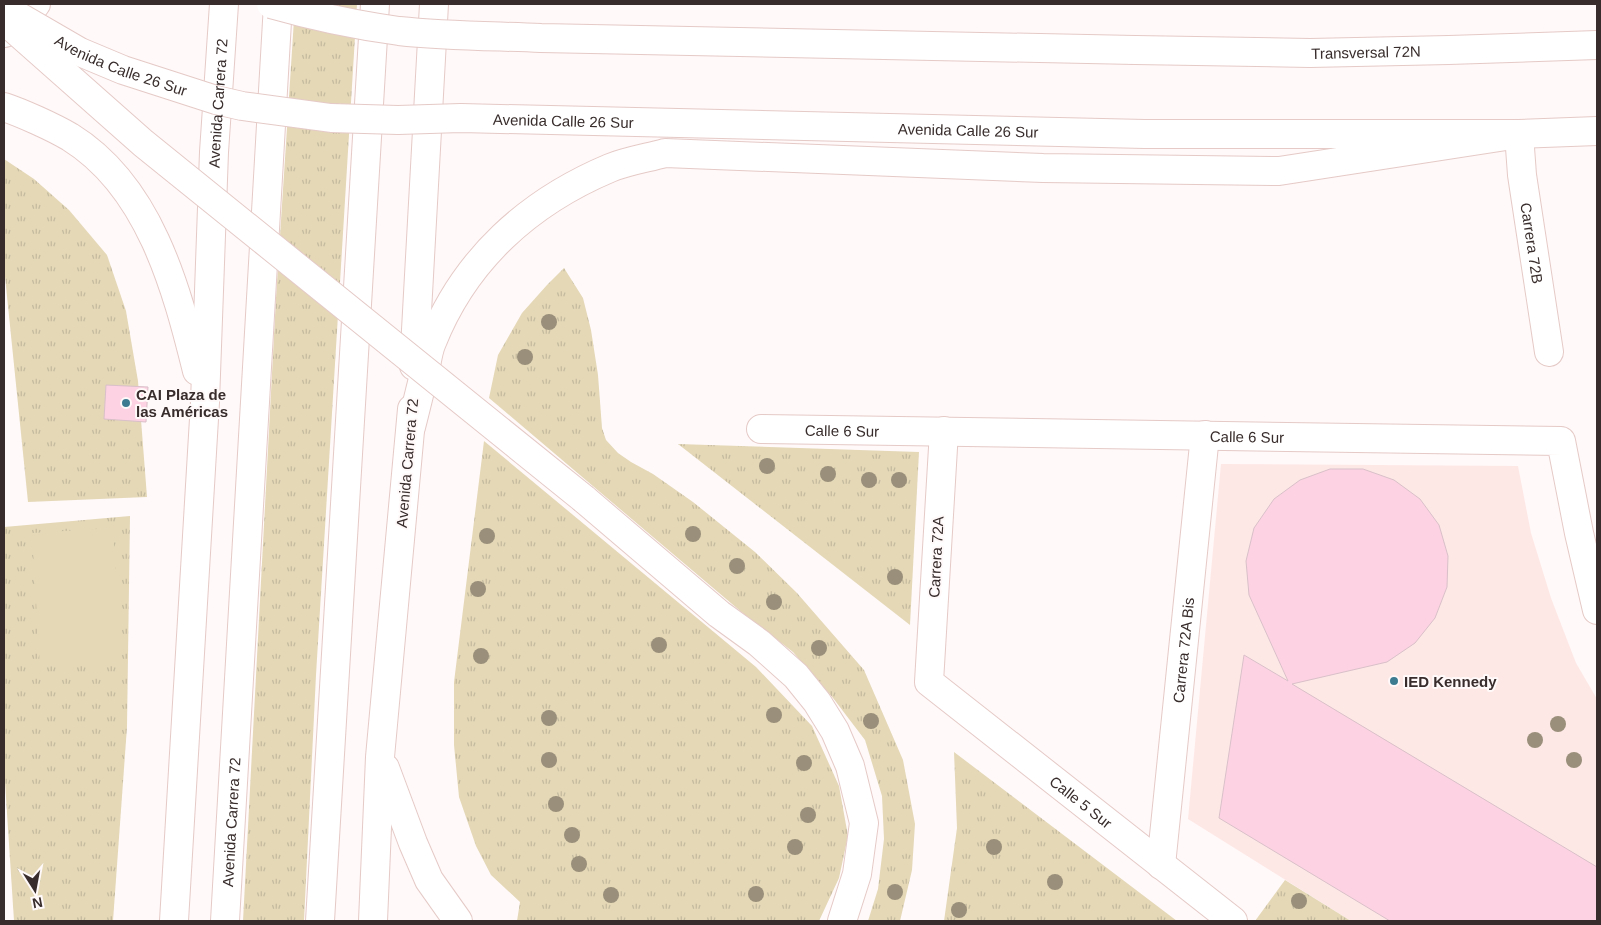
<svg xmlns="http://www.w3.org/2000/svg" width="1601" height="925" viewBox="0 0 1601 925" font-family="Helvetica,sans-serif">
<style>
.built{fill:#fee8e6}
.grass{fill:url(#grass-tufts)}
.garden{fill:#e4d8b7}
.building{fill:#fdd2e2;stroke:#d9c0c9}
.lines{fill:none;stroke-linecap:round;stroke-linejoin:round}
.minor-casing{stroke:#e5cac7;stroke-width:30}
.major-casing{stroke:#e5cac7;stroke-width:30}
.highway-casing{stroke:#e5cac7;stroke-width:30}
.minor{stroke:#fff;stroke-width:28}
.major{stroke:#fff;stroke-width:28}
.highway{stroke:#fff;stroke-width:28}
.major-bridge-casing{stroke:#e5cac7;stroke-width:30;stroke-linecap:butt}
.highway-bridge-casing{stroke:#e5cac7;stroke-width:30;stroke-linecap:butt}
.major-bridge{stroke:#fff;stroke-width:28}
.highway-bridge{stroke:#fff;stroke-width:28}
.tree{fill:#998f7a}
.poi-dot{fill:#3d7b91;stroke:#fff9f9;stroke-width:2}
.labels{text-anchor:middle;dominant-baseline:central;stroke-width:4;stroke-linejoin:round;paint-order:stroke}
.street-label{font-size:15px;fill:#382d2c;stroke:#fff9f9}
.poi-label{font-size:15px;font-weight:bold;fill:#382d2c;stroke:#fff9f9;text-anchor:start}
</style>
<defs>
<pattern id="grass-tufts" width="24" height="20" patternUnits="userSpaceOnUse" patternTransform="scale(1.25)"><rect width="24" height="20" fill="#e4d8b7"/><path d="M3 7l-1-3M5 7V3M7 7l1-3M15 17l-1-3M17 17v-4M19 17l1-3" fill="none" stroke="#c4ba9e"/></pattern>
</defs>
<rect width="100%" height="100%" fill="#fff9f9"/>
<polygon class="built" points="1221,464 1518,466 1531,533 1551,598 1576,663 1597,699 1597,921 1351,921 1188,819"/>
<g class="grass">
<polygon points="295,4 357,4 316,675 304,921 243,921 276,298"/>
<polygon points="4,159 34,179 69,210 107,255 126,311 138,381 147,497 28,502 4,267"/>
<polygon points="564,268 583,298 591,330 598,375 602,428 606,440 618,453 631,462 653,474 693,502 755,552 797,593 864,670 903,760 915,824 912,870 900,921 868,921 878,889 884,839 882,796 865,740 833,698 793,652 745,615 489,398 498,355 522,313 547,285"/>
<polygon points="484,441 756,667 812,726 839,786 848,836 839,878 819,921 517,921 520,902 491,875 476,846 459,797 454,745 454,682"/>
<polygon points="678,444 919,452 910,625"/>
<polygon points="130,516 127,727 113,921 14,921 4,767 4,527"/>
<polygon points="954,752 1177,921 944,921 957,828"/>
<polygon points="1285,880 1351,921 1255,921"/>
</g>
<polygon class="garden" points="113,528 121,662 40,667 32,533"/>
<g class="building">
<polygon points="106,385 148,387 146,422 104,419"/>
<polygon points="1330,469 1363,469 1394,480 1420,499 1439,525 1448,556 1447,587 1435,618 1415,643 1387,662 1292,684 1597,867 1597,921 1390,921 1219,818 1244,655 1288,681 1249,595 1246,561 1254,528 1274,499 1300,480"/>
</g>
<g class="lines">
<defs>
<g id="minor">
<path id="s1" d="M1519,134l3,41 27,177"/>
<path id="s2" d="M761,429l800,12 18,92 18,77"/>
<path id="s3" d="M944,431l-15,251 304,239"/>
<path id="s4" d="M1161,865l44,-430"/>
</g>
<g id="major">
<path id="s5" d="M1135,50l175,3 139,-3 148,-5"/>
<polyline points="1145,134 1519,134 1597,131"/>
</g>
<g id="highway">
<polyline points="5,33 28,14 36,4"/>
<path d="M4,107c18,6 49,20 66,30 79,49 106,149 127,234"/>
<polyline points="414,366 434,4"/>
<path d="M411,427c5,-19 9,-37 14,-56 2,-9 3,-20 7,-29 33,-83 97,-140 178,-174 17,-7 37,-10 55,-15l378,15 236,3 240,-37"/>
<polyline points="584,499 719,614 759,643 796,676 817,702 835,731 850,766 864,823 857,874 842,921"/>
<polyline points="385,768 413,843 429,880 458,921"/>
<path id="s6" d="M174,921l31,-519 9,-250 10,-148"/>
<path id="s7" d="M225,921l53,-917"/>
<polyline points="320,921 375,4"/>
<polyline points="373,921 380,757 412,409"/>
</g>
</defs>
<use href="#minor" class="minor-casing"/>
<use href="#major" class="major-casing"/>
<use href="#highway" class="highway-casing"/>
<use href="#minor" class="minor"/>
<use href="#major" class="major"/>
<use href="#highway" class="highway"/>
<defs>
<g id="major-bridge">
<path d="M271,4c42,12 85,21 128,27 47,5 95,5 142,7l594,12"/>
<path id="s8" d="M4,8l76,44 43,18 93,30 26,6 89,12 67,2 63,-2 684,16"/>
</g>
<polyline id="highway-bridge" points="4,20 143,143 584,499"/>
</defs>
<use href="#major-bridge" class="major-bridge-casing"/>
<use href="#highway-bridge" class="highway-bridge-casing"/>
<use href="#major-bridge" class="major-bridge"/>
<use href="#highway-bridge" class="highway-bridge"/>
</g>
<g class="tree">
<circle cx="549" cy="322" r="8"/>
<circle cx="525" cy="357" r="8"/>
<circle cx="767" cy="466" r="8"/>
<circle cx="828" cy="474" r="8"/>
<circle cx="869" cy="480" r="8"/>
<circle cx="899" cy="480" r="8"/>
<circle cx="693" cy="534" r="8"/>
<circle cx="487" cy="536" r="8"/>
<circle cx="737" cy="566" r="8"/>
<circle cx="895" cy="577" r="8"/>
<circle cx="478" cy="589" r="8"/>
<circle cx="774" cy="602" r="8"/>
<circle cx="659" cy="645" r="8"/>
<circle cx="819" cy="648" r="8"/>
<circle cx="481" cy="656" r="8"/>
<circle cx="774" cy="715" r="8"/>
<circle cx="549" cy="718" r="8"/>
<circle cx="871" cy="721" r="8"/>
<circle cx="1558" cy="724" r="8"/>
<circle cx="1535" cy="740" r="8"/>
<circle cx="549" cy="760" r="8"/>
<circle cx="1574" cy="760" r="8"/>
<circle cx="804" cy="763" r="8"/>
<circle cx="556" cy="804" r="8"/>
<circle cx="808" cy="815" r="8"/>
<circle cx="572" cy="835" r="8"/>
<circle cx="795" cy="847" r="8"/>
<circle cx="994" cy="847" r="8"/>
<circle cx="579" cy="864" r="8"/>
<circle cx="1055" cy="882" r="8"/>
<circle cx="895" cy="892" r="8"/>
<circle cx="756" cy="894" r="8"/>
<circle cx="611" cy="895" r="8"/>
<circle cx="1299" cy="901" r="8"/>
<circle cx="959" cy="910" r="8"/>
</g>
<g class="poi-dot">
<circle cx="126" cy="403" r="5"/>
<circle cx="1394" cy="681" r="5"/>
</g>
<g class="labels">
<g class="street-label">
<text stroke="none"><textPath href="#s5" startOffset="231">Transversal 72N</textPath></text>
<text stroke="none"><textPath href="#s8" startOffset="131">Avenida Calle 26 Sur</textPath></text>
<text stroke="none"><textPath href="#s6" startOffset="819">Avenida Carrera 72</textPath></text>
<text stroke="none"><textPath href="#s8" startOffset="581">Avenida Calle 26 Sur</textPath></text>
<text stroke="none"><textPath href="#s8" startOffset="986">Avenida Calle 26 Sur</textPath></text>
<text stroke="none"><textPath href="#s1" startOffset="110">Carrera 72B</textPath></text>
<text stroke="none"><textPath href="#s2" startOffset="81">Calle 6 Sur</textPath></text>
<text stroke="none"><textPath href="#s2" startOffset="486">Calle 6 Sur</textPath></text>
<text transform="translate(407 463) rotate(-85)">Avenida Carrera 72</text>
<text transform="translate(936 557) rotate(-87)">Carrera 72A</text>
<text stroke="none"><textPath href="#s4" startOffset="216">Carrera 72A Bis</textPath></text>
<text stroke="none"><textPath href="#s3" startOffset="445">Calle 5 Sur</textPath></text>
<text stroke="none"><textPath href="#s7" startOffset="99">Avenida Carrera 72</textPath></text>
</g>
<g class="poi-label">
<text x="136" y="394">CAI Plaza de<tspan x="136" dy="17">las Américas</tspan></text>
<text x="1404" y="681">IED Kennedy</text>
</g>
</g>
<rect width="1601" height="925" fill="none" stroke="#382d2c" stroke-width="10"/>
<g transform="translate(35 890) rotate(169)" stroke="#fff9f9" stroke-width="4" paint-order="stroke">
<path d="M0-4L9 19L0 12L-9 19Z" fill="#382d2c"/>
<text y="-8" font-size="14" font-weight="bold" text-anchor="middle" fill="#382d2c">N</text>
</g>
</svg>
